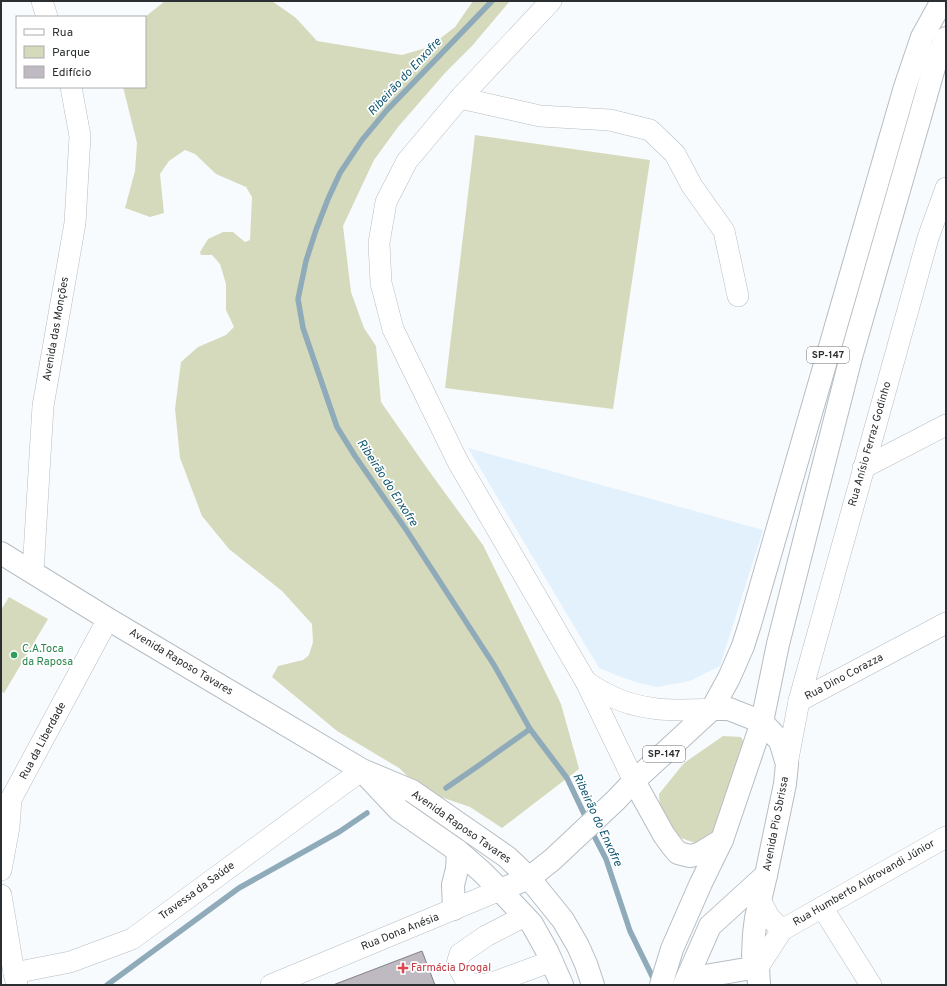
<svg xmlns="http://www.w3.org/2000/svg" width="947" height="986" viewBox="0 0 947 986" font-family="Overpass,sans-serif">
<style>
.built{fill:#e2f1fc}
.green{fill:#d6dabd}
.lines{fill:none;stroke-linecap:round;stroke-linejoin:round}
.stream{stroke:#8fabb9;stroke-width:5.5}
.building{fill:#bfbac2;stroke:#837f86}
.minor-casing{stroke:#b5bdc3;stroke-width:22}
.major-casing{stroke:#b5bdc3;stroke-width:24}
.minor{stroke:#fff;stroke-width:21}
.major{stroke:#fff;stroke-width:22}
.leisure-dot{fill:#2e9e5b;stroke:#fff;stroke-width:1.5}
.health-dot{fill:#e0444e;stroke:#fff;stroke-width:1.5}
.labels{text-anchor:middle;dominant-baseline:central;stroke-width:3.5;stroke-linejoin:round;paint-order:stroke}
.shield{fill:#fff;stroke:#6b6d6f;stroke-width:1}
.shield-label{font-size:10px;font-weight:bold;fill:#2c2f31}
.street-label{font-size:11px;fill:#2c2f31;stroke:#fff}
.leisure-label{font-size:11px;fill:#27864d;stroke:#fff;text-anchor:start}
.health-label{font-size:11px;fill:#be3a42;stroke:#fff;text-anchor:start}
.water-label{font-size:12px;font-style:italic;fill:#0f5671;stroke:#fff}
</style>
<rect width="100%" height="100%" fill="#f8fbfe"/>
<polygon class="built" points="468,448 763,530 720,666 690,681 657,687 639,683 621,677 599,668"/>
<g class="green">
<polygon points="165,1 272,1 296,18 317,41 402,55 429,47 455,27 473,1 510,1 472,46 445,73 398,127 374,160 343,226 351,292 364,328 376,346 381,402 429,471 483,545 561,704 578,765 579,769 502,828 470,807 423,791 399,768 337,731 272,677 278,666 303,660 309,655 313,642 312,624 282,591 229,549 202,516 180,458 175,409 181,362 198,347 226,335 234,327 226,310 226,284 220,264 212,255 201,255 200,252 208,239 223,232 233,232 245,242 250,240 252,197 246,187 216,174 195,154 185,150 169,161 160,174 164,213 150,217 125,208 135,171 137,143 123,87 145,87 145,17"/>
<polygon points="475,135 650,160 613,409 445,388"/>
<polygon points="9,597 48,619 4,693 1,691 1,610"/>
<polygon points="723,736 741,737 747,749 714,833 695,843 681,838 670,827 660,811 659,794 684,763"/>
</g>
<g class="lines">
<g class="stream">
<polyline points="492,1 387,110 362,140 340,173 328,199 316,230 306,261 298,299 303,328 337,427 355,456 407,531 494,665 530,729 567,778 587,820"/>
<polyline points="446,788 478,766 530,729"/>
<polyline points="591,830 606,859 630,931 655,982"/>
<polyline points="107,985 239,888 339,832 367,813"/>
</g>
</g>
<polygon class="building" points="422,951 435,985 333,985"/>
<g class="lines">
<defs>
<g id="minor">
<polyline points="42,1 47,17"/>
<polyline points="551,1 460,98 407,161 386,202 379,243 381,283 393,329 458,462 586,682 634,781"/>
<polyline points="460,98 540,116 610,120 650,130 675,154 692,186 724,231 738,296"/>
<polyline points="863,468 946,425"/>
<polyline points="33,572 43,406 75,223 80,136 71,87"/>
<path d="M586,682c6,3 12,8 19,11 34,19 69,18 107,16"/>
<polyline points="799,701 928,238 946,188"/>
<polyline points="787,764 799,701 946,623"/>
<polyline points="1,870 9,827 11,799 108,619"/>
<polyline points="1,895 14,973 17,985"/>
<polyline points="760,900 769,917 782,930"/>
<polyline points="822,907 871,985"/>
<polyline points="758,967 782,930 946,837"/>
<polyline points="14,973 70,962 132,939 362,770"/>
<polyline points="271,985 500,890"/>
<polyline points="477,985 466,981 457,964 460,954 486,936 525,916"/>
<polyline points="480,985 495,982 552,961"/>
</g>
<g id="major">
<polyline points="1,553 108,619 362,770 412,791 507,857 529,878 563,920 578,946 586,964 593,985"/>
<polyline points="712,709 729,709 762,722 780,741 787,764 785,784 766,875 756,918 754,934 753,955 758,967 759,985"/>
<polyline points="367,776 399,810 458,851 481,871 500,890 532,924 547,951 562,985"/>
<polyline points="634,781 664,835 672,846 678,853 690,856 699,854 722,840"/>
<polyline points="500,890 529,878 552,860 616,800 634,781 712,709 729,678 743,646 750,624 905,87 922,37 942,1"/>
<polyline points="454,909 453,885 457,869 458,851"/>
<polyline points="687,979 758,967"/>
<polyline points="661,985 672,949 701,883 722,840 762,722 778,644 851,357 920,117 937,57 946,38"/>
<polyline points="684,985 710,926 766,875"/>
</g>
</defs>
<use href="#minor" class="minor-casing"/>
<use href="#major" class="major-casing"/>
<use href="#minor" class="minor"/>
<use href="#major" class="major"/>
</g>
<circle class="leisure-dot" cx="14" cy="655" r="4"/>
<path class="health-dot" d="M401 962h4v4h4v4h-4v4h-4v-4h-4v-4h4z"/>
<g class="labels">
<g class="shield">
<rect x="807" y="347" width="42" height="16" rx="3"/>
<rect x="643" y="746" width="42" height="16" rx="3"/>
</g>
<g class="shield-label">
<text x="828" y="355">SP-147</text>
<text x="664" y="754">SP-147</text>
</g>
<g class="street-label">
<text transform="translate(56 329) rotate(-80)">Avenida das Monções</text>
<text transform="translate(870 444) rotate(-74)">Rua Anísio Ferraz Godinho</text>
<text transform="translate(181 662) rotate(31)">Avenida Raposo Tavares</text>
<text transform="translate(844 677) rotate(-28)">Rua Dino Corazza</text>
<text transform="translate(43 741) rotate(-62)">Rua da Liberdade</text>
<text transform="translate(776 824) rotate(-79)">Avenida Pio Sbrissa</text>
<text transform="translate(461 827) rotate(35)">Avenida Raposo Tavares</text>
<text transform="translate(864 883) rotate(-30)">Rua Humberto Aldrovandi Júnior</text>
<text transform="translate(197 891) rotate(-36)">Travessa da Saúde</text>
<text transform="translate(400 932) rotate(-22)">Rua Dona Anésia</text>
</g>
<g class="leisure-label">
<text x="22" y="649">C.A.Toca<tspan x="22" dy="13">da Raposa</tspan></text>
</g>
<g class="health-label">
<text x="411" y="968">Farmácia Drogal</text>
</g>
<g class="water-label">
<text transform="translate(405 77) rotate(-47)">Ribeirão do Enxofre</text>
<text transform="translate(387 483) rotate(57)">Ribeirão do Enxofre</text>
<text transform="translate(597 820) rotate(65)">Ribeirão do Enxofre</text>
</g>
</g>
<rect width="947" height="986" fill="none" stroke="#2c2f31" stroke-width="4"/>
<rect x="16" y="16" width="130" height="72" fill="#ffffff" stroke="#abacad"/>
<rect x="24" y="29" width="20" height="6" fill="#ffffff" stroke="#abacad"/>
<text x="52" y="36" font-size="12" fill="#2c2f31">Rua</text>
<rect x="24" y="46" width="20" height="12" fill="#d6dabd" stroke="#abacad"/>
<text x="52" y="56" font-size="12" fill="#2c2f31">Parque</text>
<rect x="24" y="66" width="20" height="12" fill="#bfbac2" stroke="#abacad"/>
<text x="52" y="76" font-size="12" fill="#2c2f31">Edifício</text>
</svg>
